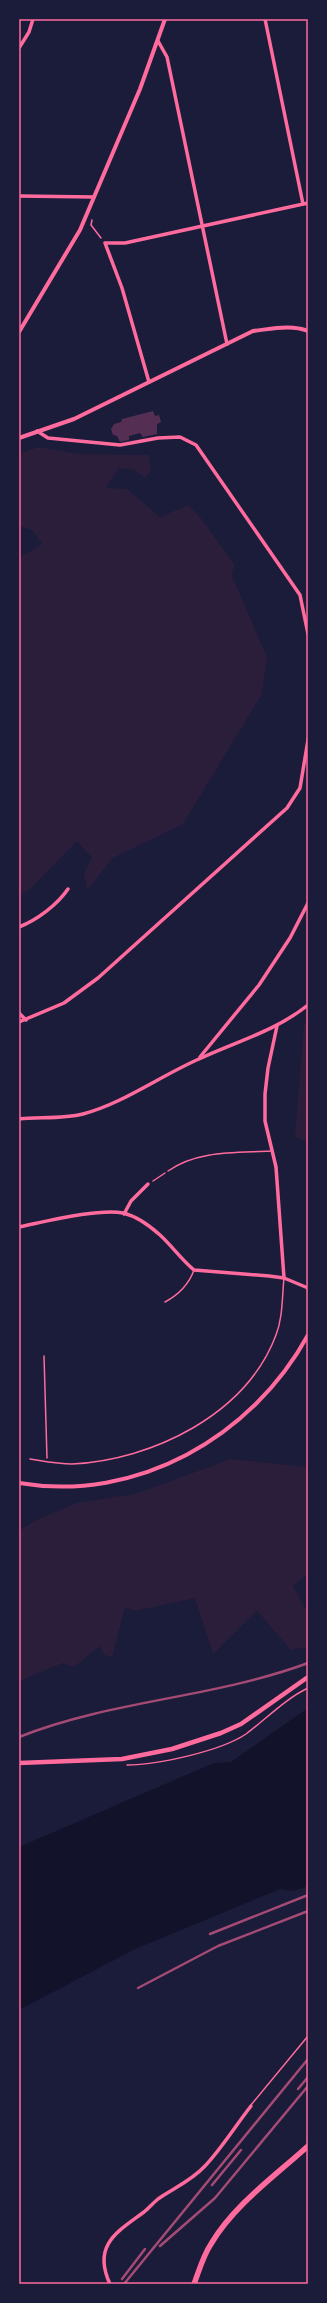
<svg xmlns="http://www.w3.org/2000/svg" width="327" height="2303" viewBox="0 0 327 2303" font-family="'Roboto Serif',serif">
<style>
.green{fill:#2a1e3b}
.water{fill:#12122b}
.building{fill:#542f53}
.lines{fill:none;stroke-linecap:round;stroke-linejoin:round}
.path{stroke:#ff6b9d;stroke-width:1.5}
.service{stroke:#ff6b9d;stroke-width:1.5}
.minor{stroke:#ff6b9d;stroke-width:3.5}
.tertiary{stroke:#ff6b9d;stroke-width:4}
.secondary{stroke:#ff6b9d;stroke-width:4.5}
.primary{stroke:#ff6b9d;stroke-width:5.5}
.rail{stroke:#a44b75;stroke-width:2.5}
.neatline{fill:none;stroke:#ff6b9d;stroke-width:1.5}
</style>
<rect width="100%" height="100%" fill="#1b1b3a"/>
<g class="green">
<polygon points="38,447 78,454 149,455 151,471 145,478 134,470 119,468 106,488 127,489 160,517 188,505 200,517 234,564 232,576 267,657 262,694 183,824 113,858 87,890 84,873 92,858 77,841 28,891 19,894 19,558 42,544 32,530 19,526 19,454"/>
<polygon points="308,1020 308,1142 295,1137 304,1024"/>
<polygon points="231,1459 308,1467 308,1574 293,1586 308,1614 308,1647 291,1650 257,1611 213,1654 195,1598 136,1611 125,1607 112,1657 104,1655 100,1646 74,1667 63,1663 19,1681 19,1531 36,1520 76,1503 135,1494"/>
</g>
<polygon class="water" points="308,1708 308,1886 293,1891 280,1889 135,1949 19,2010 19,1847 214,1763 231,1762"/>
<polygon class="building" points="153,411 155,416 159,415 161,422 157,424 157,434 143,437 140,433 129,436 129,440 120,442 117,436 113,435 111,429 114,424 121,422 122,419"/>
<g class="lines">
<g class="path">
<polyline points="92,220 91,225 101,238"/>
<polyline points="153,1181 165,1173"/>
<polyline points="44,1356 47,1458"/>
<path d="M127,1765c30,0 94,-14 119,-31 20,-15 39,-35 62,-46"/>
</g>
<g class="service">
<path d="M168,1171c30,-21 68,-18 103,-20"/>
<path d="M165,1302c13,-7 24,-18 29,-32"/>
<path d="M30,1459c13,2 28,5 42,5 80,-4 174,-49 204,-129 7,-18 6,-38 8,-57"/>
<polyline points="251,2105 308,2036"/>
</g>
<g class="minor">
<polyline points="265,19 303,204"/>
<polyline points="158,41 167,57 227,344"/>
<polyline points="19,48 29,32 33,19"/>
<polyline points="19,196 94,197"/>
<polyline points="149,382 122,288 105,243 125,243 308,203"/>
<polyline points="37,431 48,438 120,445 158,438 180,437 196,445 300,595 308,634"/>
<path d="M19,927c18,-7 38,-22 49,-38"/>
<polyline points="19,1013 26,1020"/>
<polyline points="19,1022 64,1003 98,978 287,808 300,788 308,740"/>
<polyline points="277,1026 268,1068 265,1094 265,1121 276,1167 284,1278"/>
<polyline points="200,1057 259,985 290,938 308,903"/>
<path d="M19,1119c20,-2 44,0 64,-5 41,-11 77,-38 116,-55 38,-18 75,-27 109,-54"/>
<polyline points="124,1214 131,1201 148,1184"/>
<path d="M19,1227c25,-5 80,-19 104,-14 13,3 27,13 37,22 12,11 21,24 34,35l75,6 15,2 24,10"/>
<path d="M110,2284c-18,-39 7,-52 34,-72 5,-4 9,-9 14,-13 16,-11 33,-18 47,-33 17,-18 31,-41 46,-60"/>
</g>
<g class="tertiary">
<polyline points="19,332 80,230 140,89 165,19"/>
<path d="M19,438l55,-19 179,-88c18,-2 38,-7 55,0"/>
<path d="M19,1483c118,20 233,-46 289,-148"/>
</g>
<polyline class="secondary" points="19,1763 122,1759 172,1749 221,1733 241,1724 308,1677"/>
<path class="primary" d="M194,2284c5,-13 9,-28 17,-40 23,-39 64,-68 97,-98"/>
<g class="rail">
<path d="M19,1737c93,-37 195,-39 289,-74"/>
<polyline points="210,1934 308,1895"/>
<polyline points="138,1988 218,1946 308,1911"/>
<polyline points="298,2089 308,2077"/>
<polyline points="212,2185 241,2150"/>
<polyline points="160,2246 215,2198 308,2086"/>
<polyline points="122,2279 145,2249"/>
<polyline points="124,2284 308,2059"/>
</g>
</g>
<rect width="327" height="2303" fill="none" stroke="#1b1b3a" stroke-width="40"/>
<rect x="20" y="20" width="287" height="2263" class="neatline"/>
</svg>
